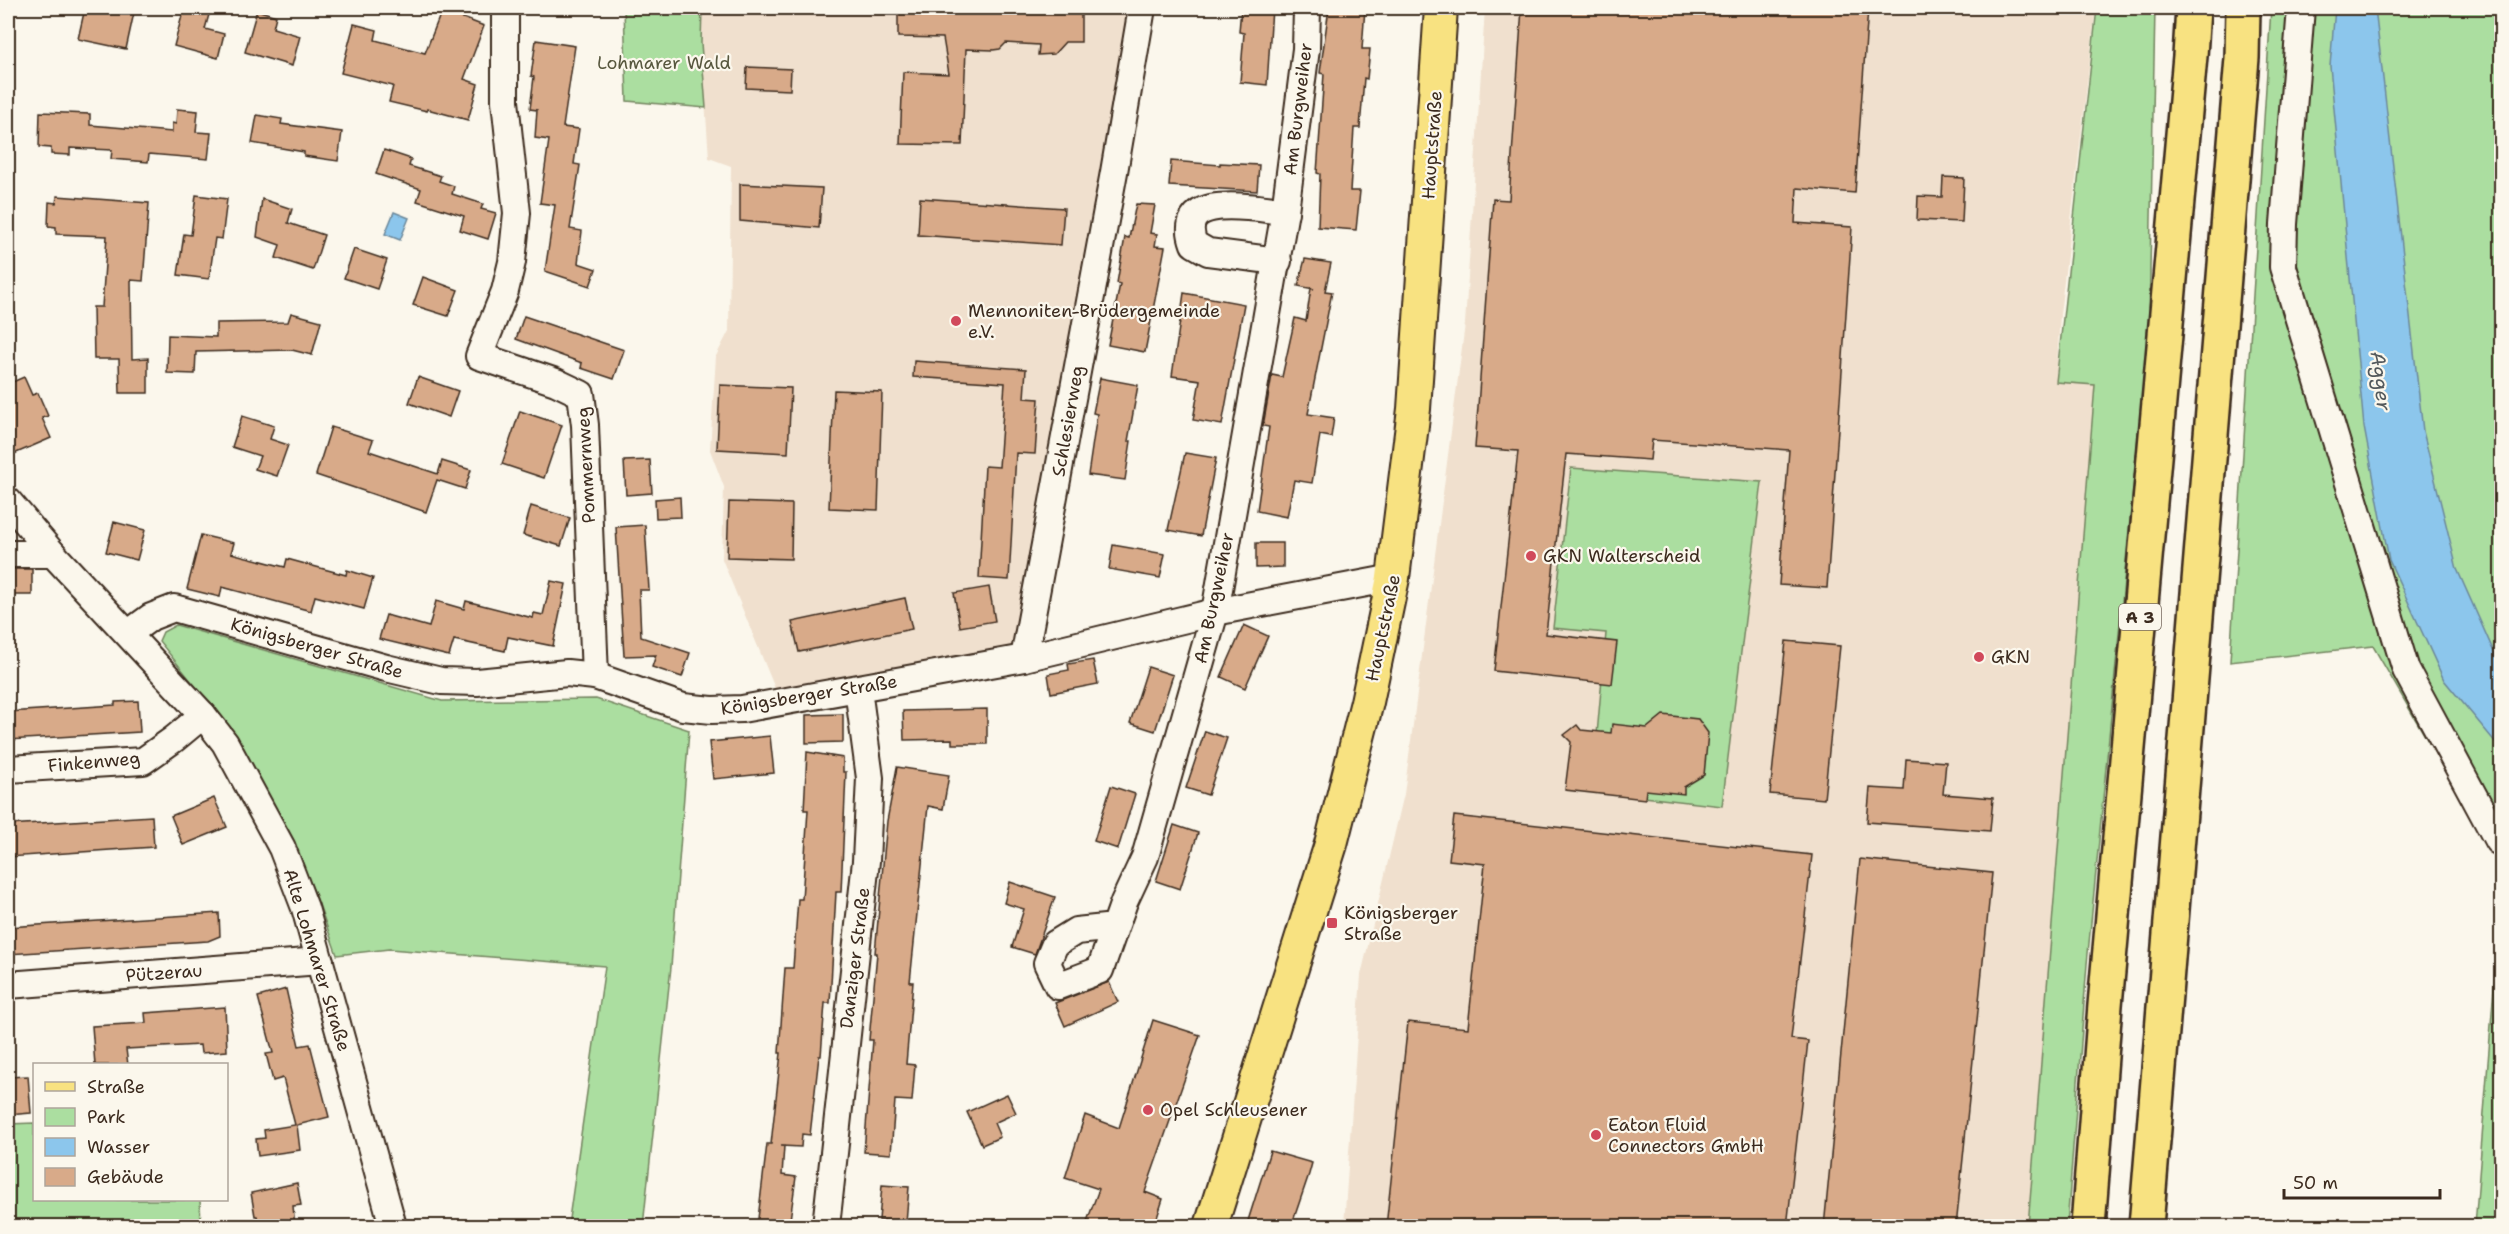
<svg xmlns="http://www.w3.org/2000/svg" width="2509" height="1234" viewBox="0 0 2509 1234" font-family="'Shantell Sans',sans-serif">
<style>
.built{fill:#f0e0ce}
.green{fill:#abdea0;stroke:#73845f;stroke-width:1.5}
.water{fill:#8cc6ec;stroke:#6c889a;stroke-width:1.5}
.building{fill:#d8aa89;stroke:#3b2a1e;stroke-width:1.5}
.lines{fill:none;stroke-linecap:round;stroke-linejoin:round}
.minor-casing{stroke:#3b2a1e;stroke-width:30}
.major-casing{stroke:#3b2a1e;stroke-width:36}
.highway-casing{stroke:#3b2a1e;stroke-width:38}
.minor{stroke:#fbf7ec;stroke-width:26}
.major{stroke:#f8e281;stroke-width:32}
.highway{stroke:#f8e281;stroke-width:33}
.poi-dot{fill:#d1495b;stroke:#fbf7ec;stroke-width:2}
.labels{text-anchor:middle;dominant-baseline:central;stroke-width:4.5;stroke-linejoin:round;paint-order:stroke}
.shield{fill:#fbf7ec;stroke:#75685c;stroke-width:1.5}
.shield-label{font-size:16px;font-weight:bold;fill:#3b2a1e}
.park-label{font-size:18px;fill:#57573e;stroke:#fbf7ec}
.street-label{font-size:18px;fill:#3b2a1e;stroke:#fbf7ec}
.poi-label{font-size:18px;fill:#3b2a1e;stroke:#fbf7ec;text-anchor:start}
.water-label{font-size:20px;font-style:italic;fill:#53595c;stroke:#fbf7ec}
</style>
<rect width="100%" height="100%" fill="#fbf7ec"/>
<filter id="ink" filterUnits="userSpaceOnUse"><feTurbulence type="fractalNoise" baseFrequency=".0167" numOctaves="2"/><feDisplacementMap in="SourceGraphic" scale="12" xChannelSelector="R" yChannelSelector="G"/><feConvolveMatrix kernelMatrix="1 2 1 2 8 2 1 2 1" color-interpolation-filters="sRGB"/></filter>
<g filter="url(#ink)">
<g class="built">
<polygon points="702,8 1147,8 1038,647 776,691 722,559 724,487 710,450 716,356 729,331 731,166 709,158 701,43"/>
<polygon points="1485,8 2096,8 2060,315 2056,382 2095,385 2028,1226 1344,1226 1361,975 1404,794 1465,324"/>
</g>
<g class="green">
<polygon points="624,8 702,8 701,43 706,108 627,101"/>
<polygon points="2097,8 2155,8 2149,323 2087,964 2067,1226 2028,1226 2095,385 2056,382"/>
<polygon points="2271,8 2501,8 2502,823 2491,850 2373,646 2230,662"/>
<polygon points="1571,468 1762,482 1722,806 1592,791 1606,633 1553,628"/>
<polygon points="176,625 442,701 596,699 689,730 671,967 643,1226 568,1226 605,966 389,949 337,955 316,896 291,839 260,779 232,732 159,641 163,632"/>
<polygon points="2501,899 2501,1226 2475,1226"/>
<polygon points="34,1123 34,1200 200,1200 201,1226 8,1226 8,1124"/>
</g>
<g class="water">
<polygon points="2335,8 2375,8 2423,431 2457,569 2501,668 2501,749 2444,680 2389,560 2364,427 2330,66"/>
<polygon points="394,212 409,218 400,240 385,234"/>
</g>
<g class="building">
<polygon points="85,8 114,13 115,8 135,8 126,49 78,39"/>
<polygon points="184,8 210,11 205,29 224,34 218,58 174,46"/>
<polygon points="898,8 1081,8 1081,42 1065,42 1054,54 1038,55 1039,45 1006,43 1000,49 993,50 966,49 962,145 900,144 903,72 949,74 943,38 898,37"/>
<polygon points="1241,8 1272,8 1267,85 1240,82 1244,33 1239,32"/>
<polygon points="1329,8 1365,8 1362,49 1370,49 1367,79 1364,78 1360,128 1354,128 1350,191 1360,191 1356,230 1318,227 1320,174 1317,173 1324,74 1320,73"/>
<polygon points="1522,8 1868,8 1855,193 1797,188 1795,223 1852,227 1827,588 1779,585 1789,450 1652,440 1650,460 1566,454 1546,634 1617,642 1612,684 1494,671 1518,451 1475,448 1493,199 1509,200"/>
<polygon points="257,10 276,16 273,28 300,36 292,66 245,52"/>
<polygon points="442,10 484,26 464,79 478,84 468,120 427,109 427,111 389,102 393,86 341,73 354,24 377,30 375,40 425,53"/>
<polygon points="536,40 575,46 563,127 579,129 574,164 580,165 570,229 582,231 578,263 596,269 590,286 545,271 555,205 540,203 549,140 535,138 537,110 530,109 534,77 531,76"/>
<polygon points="747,67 791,69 790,90 746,88"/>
<polygon points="177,109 198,111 196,132 211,133 208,159 149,154 148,162 111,159 112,150 70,148 70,155 51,154 51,148 39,147 40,112 90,114 90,125 172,132 172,123 176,124"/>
<polygon points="257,115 282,119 281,124 342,132 338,161 304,156 304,152 252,143"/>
<polygon points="384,150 411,159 409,166 441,176 439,181 454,186 452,194 483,204 481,209 496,213 488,239 460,230 464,216 417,201 421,189 376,174"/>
<polygon points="1171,161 1220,165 1220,163 1259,165 1257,191 1169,186"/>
<polygon points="1943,177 1964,178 1962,222 1917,220 1918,196 1942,197"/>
<polygon points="740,184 822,188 819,228 740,221"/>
<polygon points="196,195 227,199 222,239 215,238 209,279 178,275 184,234 191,235"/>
<polygon points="57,196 149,203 143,281 131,280 132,359 148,358 148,393 120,393 119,359 94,359 93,307 102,307 107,236 56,234 56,227 48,226 49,202 56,203"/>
<polygon points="920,198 1064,208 1061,245 918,235"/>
<polygon points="262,199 292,209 288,223 324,235 313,270 276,258 280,245 257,237"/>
<polygon points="1136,204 1155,205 1150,233 1157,234 1155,246 1165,247 1145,352 1108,345 1120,284 1117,283 1125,237 1129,238"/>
<polygon points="354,249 387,260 377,289 344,278"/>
<polygon points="1305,259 1331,263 1325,291 1332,292 1308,414 1334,418 1331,437 1320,435 1312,483 1294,480 1287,517 1257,511 1269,427 1263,426 1272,375 1282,377 1295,318 1306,321 1311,288 1314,289 1298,286"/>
<polygon points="423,277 458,290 448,316 413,305"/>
<polygon points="1184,293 1244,304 1222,425 1193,420 1200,380 1172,376"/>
<polygon points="291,313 321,321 312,355 292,350 196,352 195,374 167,373 168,335 216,337 216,323 288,322"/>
<polygon points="524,316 624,350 614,379 581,368 582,363 516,339"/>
<polygon points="914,361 1026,369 1024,398 1039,399 1035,454 1016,453 1009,580 979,578 985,466 999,467 1005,383 913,377"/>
<polygon points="24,377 32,395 38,393 48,416 42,418 51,438 14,454 8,441 8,384"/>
<polygon points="418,377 458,391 449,417 409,403"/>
<polygon points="1100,378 1138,385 1128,441 1131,441 1125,480 1088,475 1097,414 1093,413"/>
<polygon points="720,385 791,388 788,453 717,449"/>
<polygon points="834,390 882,392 878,510 829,508"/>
<polygon points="520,411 562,425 544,478 502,464"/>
<polygon points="242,416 274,426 270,439 288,445 277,476 255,469 260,456 232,447"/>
<polygon points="331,427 373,440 369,451 438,474 442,461 471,470 465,489 437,480 426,512 316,475"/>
<polygon points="1185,453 1216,458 1201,536 1168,530"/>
<polygon points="650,460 652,493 626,495 624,461"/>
<polygon points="680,497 681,517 656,518 655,499"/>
<polygon points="729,502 792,504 791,559 727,557"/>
<polygon points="531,506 570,518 561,546 523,535"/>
<polygon points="114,522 145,530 137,560 106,552"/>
<polygon points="645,525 649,590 639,590 641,637 690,653 682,677 652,667 656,655 624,656 616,527"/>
<polygon points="201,535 234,543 231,553 285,567 287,559 346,575 347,570 373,578 364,609 315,596 311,611 222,587 220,597 187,589"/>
<polygon points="1256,543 1283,543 1283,567 1256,568"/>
<polygon points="1113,545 1165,554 1160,578 1109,569"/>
<rect x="8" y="569" width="24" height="26"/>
<polygon points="551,581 566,584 553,646 508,637 505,651 454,640 449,656 379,639 386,615 429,627 436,601 464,609 466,601 533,618 534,613 543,615"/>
<polygon points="989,587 995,621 960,627 954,593"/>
<polygon points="905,598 912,629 799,652 792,622"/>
<polygon points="1244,625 1268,636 1245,688 1221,677"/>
<polygon points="1786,641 1840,646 1824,799 1770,794"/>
<polygon points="1093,660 1098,684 1051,693 1048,674 1069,670 1068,664"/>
<polygon points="1148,667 1173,675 1155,731 1130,723"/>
<polygon points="138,701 140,732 8,740 8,712 115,705 115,702"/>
<polygon points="987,709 987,744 952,744 952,739 904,740 903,711"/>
<polygon points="843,714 843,742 806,743 806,715"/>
<polygon points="1663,715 1698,719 1708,733 1704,775 1684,787 1684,794 1646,790 1645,799 1565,790 1571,742 1564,735 1577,725 1581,730 1611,733 1612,724 1647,728"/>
<polygon points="1205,731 1227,738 1208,795 1186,788"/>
<polygon points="770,736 774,773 713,779 709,742"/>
<polygon points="807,752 843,758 843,772 846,772 841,892 836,892 830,1003 825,1003 821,1056 819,1056 810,1135 802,1134 801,1147 781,1146 784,1146 782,1175 796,1177 789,1227 757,1227 767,1144 771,1144 781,1053 779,1053 785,968 793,968 798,899 802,899 808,810 804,810"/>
<polygon points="1906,759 1946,762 1943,794 1993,798 1990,831 1867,822 1870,788 1904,790"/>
<polygon points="897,767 949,775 943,809 928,806 910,982 913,982 906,1064 915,1065 912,1101 895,1100 891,1154 864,1152 873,1040 869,1040 877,953 875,953 887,821"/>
<polygon points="1111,786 1135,794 1118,849 1094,841"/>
<polygon points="214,798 227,827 183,845 171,816"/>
<polygon points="152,816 154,847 8,857 8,825"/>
<polygon points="1454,816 1812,855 1791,1039 1808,1041 1787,1227 1386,1227 1408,1022 1468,1028 1485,864 1449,860"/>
<polygon points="1174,825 1198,833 1180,889 1156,881"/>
<polygon points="1860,859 1992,873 1956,1227 1824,1227"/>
<polygon points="1010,882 1055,897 1035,954 1012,947 1024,909 1004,903"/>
<polygon points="219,913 220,936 208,941 8,954 8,927"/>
<polygon points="1109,982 1118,1002 1065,1026 1055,1003"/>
<polygon points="286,989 299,1046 310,1044 329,1117 297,1125 300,1150 258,1156 256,1139 265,1138 264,1130 295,1125 283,1078 273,1081 266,1054 273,1053 258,997"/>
<polygon points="225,1007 227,1051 201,1053 200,1045 126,1049 128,1065 95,1065 92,1026 146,1023 145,1013"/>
<polygon points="1153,1020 1200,1035 1145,1192 1163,1199 1154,1227 1086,1224 1099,1189 1065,1178 1085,1115 1119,1128"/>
<polygon points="28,1076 31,1113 8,1115 8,1077"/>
<polygon points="1007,1094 1016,1113 994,1123 1000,1137 982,1145 967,1112"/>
<polygon points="1270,1151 1312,1163 1309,1174 1291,1227 1246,1227"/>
<polygon points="297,1183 301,1205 293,1206 295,1227 259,1227 257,1216 255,1216 251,1193"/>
<polygon points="882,1185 909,1187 906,1222 879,1220"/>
</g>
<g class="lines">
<defs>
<g id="minor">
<polyline points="505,8 505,101 517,213 512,262 505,291 479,356 556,382 581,394 585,425 595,676"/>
<polyline points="2301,8 2284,224 2283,267 2406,670 2498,841"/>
<path d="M1278,261l-70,-9 -14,-8c-20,-54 62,-35 91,-33"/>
<polyline points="8,501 53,554 203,715 225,743 282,848 305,908 393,1226"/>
<polyline points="8,554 53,554"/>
<polyline points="129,633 151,617 174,608 386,668 441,681 477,682 567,673 595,676 683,707 712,710 742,709 1024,658 1215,612 1393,578"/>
<polyline points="1024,658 1114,172 1142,8"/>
<polyline points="8,769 143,761 174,739 203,715"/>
<polyline points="1115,927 1076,931 1055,944 1047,963 1058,986 1100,970 1124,902 1145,857 1215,612 1285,211 1306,49 1307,8"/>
<polyline points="8,985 320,961"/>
<polyline points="826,1226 866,861 870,778 858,689"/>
</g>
<polyline id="major" points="1211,1226 1331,844 1367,702 1393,578 1414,409 1441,8"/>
<g id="highway">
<polyline points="2088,1226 2105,1005 2190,56 2193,8"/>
<polyline points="2146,1226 2242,58 2243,8"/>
</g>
</defs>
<use href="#minor" class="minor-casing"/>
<use href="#major" class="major-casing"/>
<use href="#highway" class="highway-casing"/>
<use href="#minor" class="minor"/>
<use href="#major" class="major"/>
<use href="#highway" class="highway"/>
</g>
</g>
<g class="poi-dot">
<circle cx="956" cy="321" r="6"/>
<circle cx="1531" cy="556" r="6"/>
<circle cx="1979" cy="657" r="6"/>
<rect x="1326" y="917" width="12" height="12" rx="3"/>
<circle cx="1148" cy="1110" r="6"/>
<circle cx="1596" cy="1135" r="6"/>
</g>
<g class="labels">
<rect class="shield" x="2119" y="604" width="42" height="26" rx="4.5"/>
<g class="shield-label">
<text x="2140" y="617">A 3</text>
</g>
<g class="park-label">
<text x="664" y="63">Lohmarer Wald</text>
</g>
<g class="street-label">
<text transform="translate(1298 109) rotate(-83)">Am Burgweiher</text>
<text transform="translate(1432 145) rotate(-86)">Hauptstraße</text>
<text transform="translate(1068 421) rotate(-80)">Schlesierweg</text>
<text transform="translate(586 465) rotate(-93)">Pommernweg</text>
<text transform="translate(1214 598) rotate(-78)">Am Burgweiher</text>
<text transform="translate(1383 628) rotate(-78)">Hauptstraße</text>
<text transform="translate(317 648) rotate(16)">Königsberger Straße</text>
<text transform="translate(809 695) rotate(-9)">Königsberger Straße</text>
<text transform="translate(94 762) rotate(-5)">Finkenweg</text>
<text transform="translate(855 958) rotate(-83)">Danziger Straße</text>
<text transform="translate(317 960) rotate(73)">Alte Lohmarer Straße</text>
<text transform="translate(164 973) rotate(-4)">Pützerau</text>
</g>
<g class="poi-label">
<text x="968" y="311">Mennoniten-Brüdergemeinde<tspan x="968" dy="21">e.V.</tspan></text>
<text x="1543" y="556">GKN Walterscheid</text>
<text x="1991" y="657">GKN</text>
<text x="1344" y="913">Königsberger<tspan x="1344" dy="21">Straße</tspan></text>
<text x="1160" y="1110">Opel Schleusener</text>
<text x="1608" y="1125">Eaton Fluid<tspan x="1608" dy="21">Connectors GmbH</tspan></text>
</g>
<g class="water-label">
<text transform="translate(2381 381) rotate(83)">Agger</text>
</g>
</g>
<rect width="2509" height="1234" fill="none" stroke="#fbf7ec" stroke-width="30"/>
<rect x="15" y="15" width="2479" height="1204" fill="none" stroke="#3b2a1e" stroke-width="2" filter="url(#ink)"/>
<rect x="33" y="1063" width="195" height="138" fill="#fbf7ec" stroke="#aea59a" stroke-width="1.5"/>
<rect x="45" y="1082" width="30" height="9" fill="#f8e281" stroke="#aea59a" stroke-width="1.5"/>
<text x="87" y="1093" font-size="18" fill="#3b2a1e">Straße</text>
<rect x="45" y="1108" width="30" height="18" fill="#abdea0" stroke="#aea59a" stroke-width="1.5"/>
<text x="87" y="1123" font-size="18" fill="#3b2a1e">Park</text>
<rect x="45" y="1138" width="30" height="18" fill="#8cc6ec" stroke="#aea59a" stroke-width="1.5"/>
<text x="87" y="1153" font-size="18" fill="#3b2a1e">Wasser</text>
<rect x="45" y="1168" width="30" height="18" fill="#d8aa89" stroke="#aea59a" stroke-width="1.5"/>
<text x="87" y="1183" font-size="18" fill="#3b2a1e">Gebäude</text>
<path d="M2284 1189v9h156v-9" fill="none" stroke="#3b2a1e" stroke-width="3"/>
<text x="2293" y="1189" font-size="18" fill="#3b2a1e" stroke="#fbf7ec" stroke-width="4.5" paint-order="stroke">50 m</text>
</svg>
